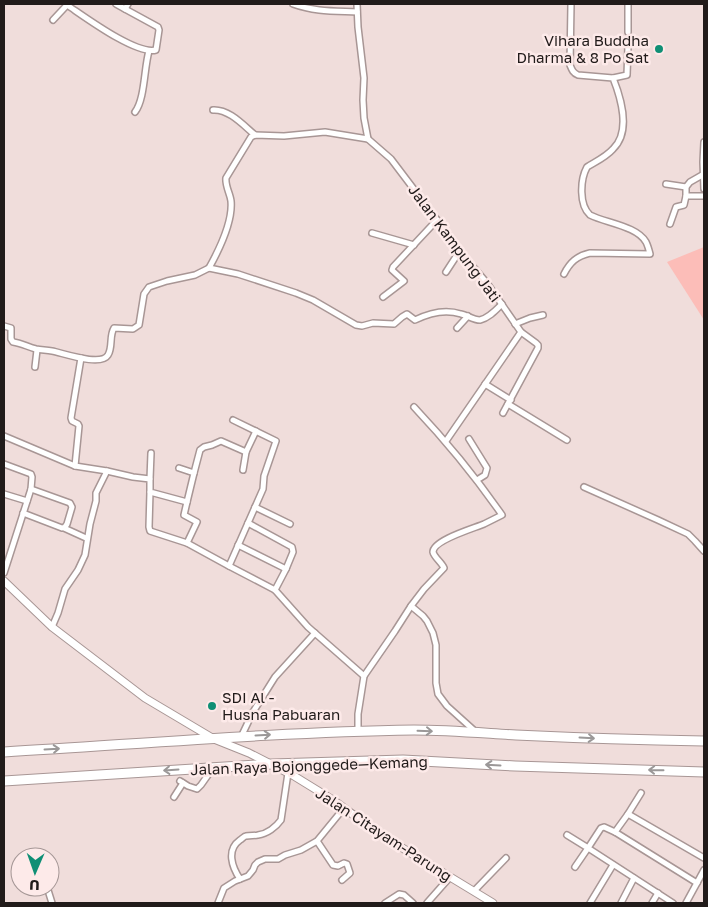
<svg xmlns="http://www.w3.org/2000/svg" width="708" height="907" viewBox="0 0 708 907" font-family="'Golos Text',sans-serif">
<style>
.green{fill:#fcbdb8}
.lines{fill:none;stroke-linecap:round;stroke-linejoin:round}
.minor-casing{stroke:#a89695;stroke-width:8}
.secondary-casing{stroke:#a89695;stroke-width:9}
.trunk-casing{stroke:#a89695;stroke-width:11}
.minor{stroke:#fff;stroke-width:5}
.secondary{stroke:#fff;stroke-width:7}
.trunk{stroke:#fff;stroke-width:9}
.oneway{stroke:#9b9898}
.poi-dot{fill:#0f8f75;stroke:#fdeae9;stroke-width:2}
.labels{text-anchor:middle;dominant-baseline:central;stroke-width:5;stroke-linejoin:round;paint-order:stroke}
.poi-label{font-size:15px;fill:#211b1a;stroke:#fdeae9;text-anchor:end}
.street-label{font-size:15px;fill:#211b1a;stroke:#fdeae9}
</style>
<rect width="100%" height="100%" fill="#f0dddb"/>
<polygon class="green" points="704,247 704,320 667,262"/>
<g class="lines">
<defs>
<g id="minor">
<polyline points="116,4 125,9 128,4"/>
<path d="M293,4c22,8 41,7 64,8"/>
<polyline points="357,4 358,27 364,78 363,100 364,118 368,139 391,159 447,233 459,252 476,270 487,283 521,332 536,343 538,345 538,348 503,413"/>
<polyline points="628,4 628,32"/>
<path d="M67,5c18,12 69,50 89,45l3,-20 -1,-3 -33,-18"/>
<polyline points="53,20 68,4"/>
<polyline points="613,78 627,75 628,46"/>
<path d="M213,110c16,-1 30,15 42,25"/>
<path d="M135,112c10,-13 9,-44 14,-61"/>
<path d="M368,139l-43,-7 -41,4 -29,-1 -4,2 -25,41c-1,8 4,15 5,23 2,21 -12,49 -22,67l29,6 58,19 17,7 43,25 6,1 11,-3 21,1 8,-7 5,-3 8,6c14,-7 31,-11 46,-6 6,1 12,6 19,6 9,-2 16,-10 22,-16"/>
<polyline points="704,142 703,162 704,189"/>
<polyline points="704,174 690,182 686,187 686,196 704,196"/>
<polyline points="666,184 686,187"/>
<polyline points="670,224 676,207 684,205 686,196"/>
<polyline points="372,233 414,245"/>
<polyline points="446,272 459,252"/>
<path d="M564,274c6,-12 13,-18 26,-21l60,1c-1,-4 -2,-8 -4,-12 -9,-16 -40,-19 -56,-27 -11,-10 -10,-35 -3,-48 8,-5 19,-10 26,-18 18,-17 8,-51 0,-71l-35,-3c-5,-2 -6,-5 -8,-10l1,-61"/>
<polyline points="383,297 404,281 392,270 393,267 437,220"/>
<polyline points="515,324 530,318 543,315"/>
<path d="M4,326l7,2v11l2,3c8,1 15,5 23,7 5,1 10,1 16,2 11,2 49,16 56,4 5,-8 1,-19 6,-27l19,1 6,-4 5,-31 5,-7 18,-6 28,-6 14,-7"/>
<polyline points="457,328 468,316"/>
<polyline points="35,367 37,350"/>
<polyline points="485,384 511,400"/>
<polyline points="508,404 567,440"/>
<polyline points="4,436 75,466 107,471 133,477 150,479 150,492 187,502 194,473 179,468"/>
<polyline points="469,439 487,468 485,475 477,480"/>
<polyline points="446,441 521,332"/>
<polyline points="4,464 31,474 32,477 31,489 4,573"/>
<polyline points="75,466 79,426 78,424 72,421 71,418 81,358"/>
<polyline points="243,470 246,452 256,431"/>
<polyline points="194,473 200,450 204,447 212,445 221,441 246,452"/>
<polyline points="150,479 151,453"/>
<polyline points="584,487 658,520 688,534 695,541 704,551"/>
<polyline points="150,492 149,527 150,531 187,543 229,566 263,489 264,476 276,441 233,420"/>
<polyline points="4,494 27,501"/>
<polyline points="187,502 184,515 197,522 187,543"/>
<polyline points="255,507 290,524"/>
<polyline points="23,513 62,528 65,527 67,524 72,507 70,503 31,489"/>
<polyline points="64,528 86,538"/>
<polyline points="238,545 286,569"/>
<polyline points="229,566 275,590 286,569 293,552 292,547 248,523"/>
<polyline points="275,590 308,627 364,676"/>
<polyline points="411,606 423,616 427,621 433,633 436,645 436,683 438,694 447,706 477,733"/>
<polyline points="52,627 58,613 65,589 78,570 85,555 90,524 96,501 96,493 107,471"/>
<path d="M358,731v-17l6,-38 31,-45 16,-25 13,-17 20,-21c-2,-5 -10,-11 -11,-16 0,-12 42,-24 51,-28 6,-3 12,-6 18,-9 -27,-39 -56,-74 -88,-108"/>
<polyline points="241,737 253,712 275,677 315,633"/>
<polyline points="180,781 188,786 197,789 201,785 213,768"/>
<polyline points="174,797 183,783"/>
<polyline points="628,814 641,793"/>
<polyline points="615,832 628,814 704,858"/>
<polyline points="567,835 588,848 575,867"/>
<polyline points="317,841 333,865 338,866 344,863 347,864 350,873 342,880"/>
<path d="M240,879c-8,-12 -14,-29 0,-39 2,-1 4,-4 6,-4 4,-1 9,0 12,-1 9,-1 18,-8 23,-15l7,-47"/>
<polyline points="47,887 52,903"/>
<polyline points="474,891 506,858"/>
<polyline points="218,903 224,888 235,881 248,876 253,870 255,865 258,862 265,859 278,859 285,855 301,850 317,841 344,808"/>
<polyline points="385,903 399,894 404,895 413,903"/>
<polyline points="427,903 450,877"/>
<polyline points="590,903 613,865"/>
<polyline points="621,903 634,878"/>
<polyline points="652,903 658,893"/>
<polyline points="673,903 588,848 601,828 604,827 615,832 697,883"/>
<polyline points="686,903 704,870"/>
</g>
<polyline id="secondary" points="4,581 52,627 145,698 214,739 249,753 294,776 333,800 381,835 493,903"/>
<g id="trunk">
<path d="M4,752c136,-8 273,-20 410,-22 34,0 68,3 102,5 63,3 125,5 188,6"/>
<polyline points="4,781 272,764 403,760 515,766 704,772"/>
</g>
</defs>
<use href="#minor" class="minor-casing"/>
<use href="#secondary" class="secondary-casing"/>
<use href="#trunk" class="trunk-casing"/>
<use href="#minor" class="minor"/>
<use href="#secondary" class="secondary"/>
<use href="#trunk" class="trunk"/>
</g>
<defs><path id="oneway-shaft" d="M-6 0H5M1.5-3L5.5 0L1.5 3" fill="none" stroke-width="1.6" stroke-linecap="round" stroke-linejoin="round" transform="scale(1.25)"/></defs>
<g class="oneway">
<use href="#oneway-shaft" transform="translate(425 731) rotate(2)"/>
<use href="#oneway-shaft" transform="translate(263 735) rotate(-3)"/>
<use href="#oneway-shaft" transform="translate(587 738) rotate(3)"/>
<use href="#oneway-shaft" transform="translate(52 749) rotate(-3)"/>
<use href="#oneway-shaft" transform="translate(493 765) rotate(-177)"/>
<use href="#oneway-shaft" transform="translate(171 770) rotate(176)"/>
<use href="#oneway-shaft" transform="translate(656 770) rotate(-179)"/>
</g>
<g class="poi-dot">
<circle cx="659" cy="49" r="5"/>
<circle cx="212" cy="706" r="5"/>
</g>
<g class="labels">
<g class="poi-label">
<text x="649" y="40">Vihara Buddha<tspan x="649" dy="17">Dharma &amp; 8 Po Sat</tspan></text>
<text x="222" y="697" text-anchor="start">SDI Al -<tspan x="222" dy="17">Husna Pabuaran</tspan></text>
</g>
<g class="street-label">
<text transform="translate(455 243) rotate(53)">Jalan Kampung Jati</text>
<text transform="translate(309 765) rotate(-2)">Jalan Raya Bojonggede—Kemang</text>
<text transform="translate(384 834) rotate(33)">Jalan Citayam-Parung</text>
</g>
</g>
<rect width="708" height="907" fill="none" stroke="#211b1a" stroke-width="10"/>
<g transform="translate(35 872) rotate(182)"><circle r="24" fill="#fdeae9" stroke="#a59796"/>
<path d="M0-4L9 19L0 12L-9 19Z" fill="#0f8f75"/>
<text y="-8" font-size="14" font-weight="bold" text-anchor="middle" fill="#211b1a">U</text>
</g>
</svg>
